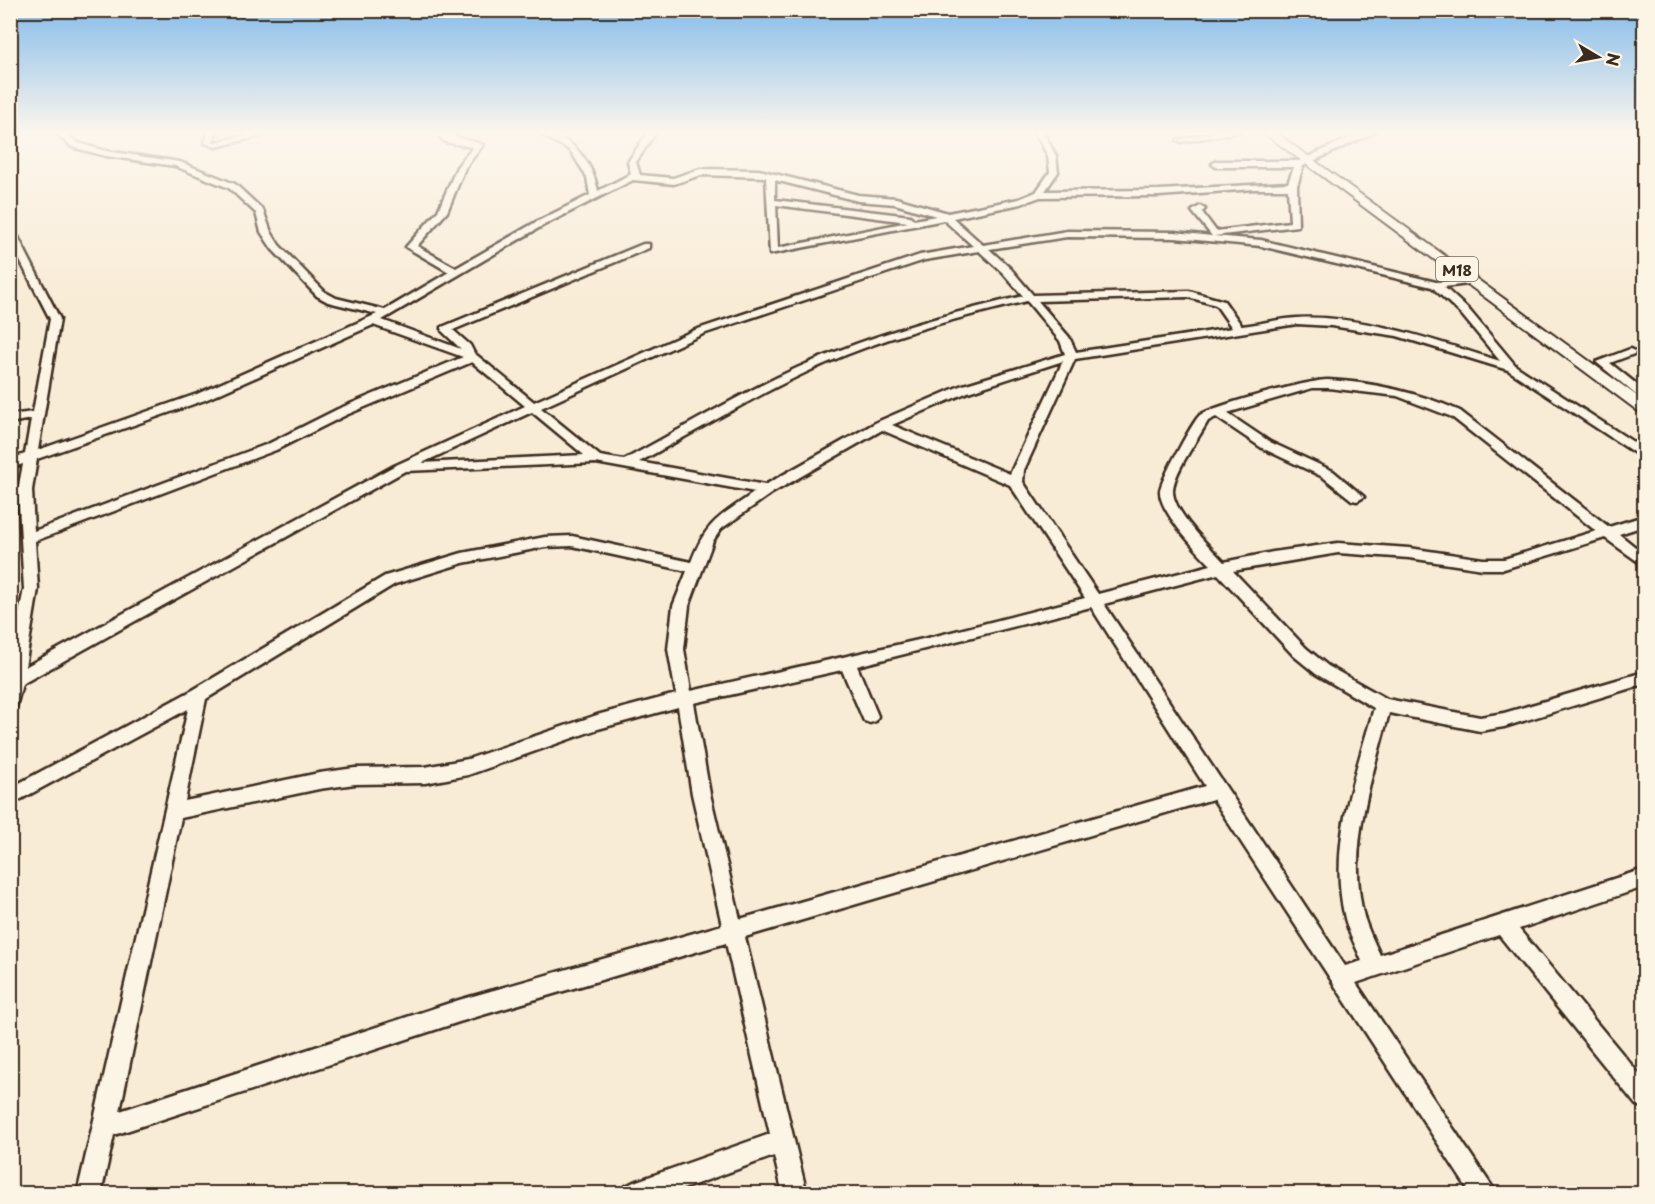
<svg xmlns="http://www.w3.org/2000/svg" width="1655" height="1204" viewBox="0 0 1655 1204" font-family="'Playpen Sans',sans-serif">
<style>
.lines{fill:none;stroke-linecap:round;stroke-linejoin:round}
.minor-casing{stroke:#3b2a1e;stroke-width:5}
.major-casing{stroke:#3b2a1e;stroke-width:4}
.minor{fill:#fcf5e5;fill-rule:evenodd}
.major{fill:#fcf5e5;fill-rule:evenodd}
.labels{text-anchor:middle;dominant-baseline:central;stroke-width:4.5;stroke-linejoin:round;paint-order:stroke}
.shield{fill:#fcf5e5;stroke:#75675a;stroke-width:1.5}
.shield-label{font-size:15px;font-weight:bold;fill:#3b2a1e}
</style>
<rect width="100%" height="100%" fill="#f9ecd7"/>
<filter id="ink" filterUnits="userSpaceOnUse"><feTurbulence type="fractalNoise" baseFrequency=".0167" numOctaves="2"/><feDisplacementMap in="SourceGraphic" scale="12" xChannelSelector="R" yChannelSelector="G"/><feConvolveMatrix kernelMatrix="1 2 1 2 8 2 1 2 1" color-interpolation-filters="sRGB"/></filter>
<g filter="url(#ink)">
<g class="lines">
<defs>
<g id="minor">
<path d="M54,132h10l14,11 28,8 74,11 55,22 28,26 8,22 8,13 46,47 11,6 49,12 64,-38 -43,-25 32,-36 19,-44 16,-20 -28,-5 -11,-10c4,0 46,11 49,13l-18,23 -18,44 -30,34 39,22 80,-46 54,-27 -3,-18 -17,-27 -34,-18c33,0 56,28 62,59l33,-17 -3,-12 20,-30h8l-20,30 4,13 33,3 27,-9 59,1 99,25 38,3 52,15 71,-14 17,-7 14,-20 -2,-16 -13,-24h8l13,24 2,16 -13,19 114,-1 129,-7 6,-16h-78l-4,-3 4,-3h83l64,-29h12l-72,34 -6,20 1,40 -84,10 47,4 175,42 40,-3v4l-32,4 26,24 46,55 128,83v10l-136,-89 -111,-34 -66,-10 -34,-2 -222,35 -51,111 -1,12 75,112 113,-29c-14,-14 -52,-54 -51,-74 0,-9 33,-70 40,-76 16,-10 109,-35 128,-35 45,2 91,13 132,31l149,116 35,-11v10l-25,8 25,20v12l-39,-28 -101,31h-21l-74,-11 -71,-5 -105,18 73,77 22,18 59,33 93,18 24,-4 140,-41v12l-140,43 -24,4 -91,-18c-17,66 -43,135 -25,204 4,13 10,25 16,38l264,-86v18l-125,42 125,151v28l-8,-3 -137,-170 -143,48 141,211h-26l-258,-395 -468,138 62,257h-24l-9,-38 -105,38h-47l4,-8 8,-4 136,-48 -44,-191 -267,79 -345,113 -13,59h-24l111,-485 -178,96v-17l183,-98 192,-114 77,-23 83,-16 27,-1 119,26c16,-42 29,-45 64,-70l-159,-29 -191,8 -383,213 -6,23 -6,2v-52l14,-68 -6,-99 5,-26 -13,4v-9l15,-5 6,-35 -21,4v-8l23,-3 17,-93 -40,-78v-13l5,3 45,88 -22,131 159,-56 180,-80 -49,-12 -11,-6 -45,-47 -11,-17 -5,-19 -27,-25 -54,-22 -69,-10 -34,-9zM701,175l65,2 4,77 174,-34 29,26 -53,9 -225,75 -161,72 -60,-49 -4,-8 -17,-15 196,-82v-4h-6l-201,83v4l19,18 -79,-29 160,-94 91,-46 41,4zM775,180l83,21 37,3 41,12 -22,4 -4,-4 -135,-16zM1254,189h34l2,33 -74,9 -14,-19 3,-3 -5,-3 -8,5 20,25 -37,-4 -108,-1 -84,14 -30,-27 68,-14 19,-7 119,-1zM776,205l132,17 -130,26zM1067,237l108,1 86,8 171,41 30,28 38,46c-62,-19 -139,-47 -203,-43 -19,1 -37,6 -55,8l-18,-25 -35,-10 -156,4 -22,-26 -22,-20zM979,251l24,22 20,23c-64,15 -127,32 -188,56 -73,28 -142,71 -211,108l-24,-4 -59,-48 162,-74 222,-74zM1188,297l28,8 16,23 -156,24 -7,-15 -31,-36zM1027,301l33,40 5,13 -105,32 -83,36 -112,63 -126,-23c67,-36 133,-77 204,-106 60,-24 122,-40 184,-55zM373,325l90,32 -125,52 -70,35 -234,87 -2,-41 5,-31 168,-59zM1063,361l-53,113 -118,-49 76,-33zM472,362l53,44 -131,60 -369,201 13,-78 -3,-48 241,-91 70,-35zM1312,388h16l69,8 55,21 144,114 -92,28h-21l-74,-11 -71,-5 -65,9 -49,10c-14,-15 -50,-49 -51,-70 -1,-18 26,-54 35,-71l8,-4 46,31 61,29 29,23 5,1 7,-4 -31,-26 -63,-29 -43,-29zM532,412l52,43 -162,8zM882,430l128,55 75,113 -153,39 -241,54 -7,-42 5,-43 24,-65 8,-12 51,-36zM572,546l115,25 -14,35 -5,43 8,45 -79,21 -129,44 -43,8 -70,1 -36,5 -134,28 21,-102 189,-115 68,-21 82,-16zM1218,574l76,82 22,18 58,34c-19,67 -45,136 -30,206 3,16 12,32 18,47l-17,5 -241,-362zM1091,607l114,179 -465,133 -30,-125 -16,-91 148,-33 22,51 6,2 6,-2 2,-5 -21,-50zM678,707l14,87 30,131 -263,75 -339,111 61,-293 138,-29 36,-5 70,-1 43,-8 130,-46z"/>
<polygon points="208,132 216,132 213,142 216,142 260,132 276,132 216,147 205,143"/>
<polygon points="1216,132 1240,132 1181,142 1177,140"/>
<polygon points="1630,349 1636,352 1634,354 1610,363 1644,390 1644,398 1640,398 1596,362"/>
</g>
<polygon id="major" points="1263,132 1275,132 1644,401 1644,413 1638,411"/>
</defs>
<use href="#minor" class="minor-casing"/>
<use href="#major" class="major-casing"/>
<use href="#minor" class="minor"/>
<use href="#major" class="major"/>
</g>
</g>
<linearGradient id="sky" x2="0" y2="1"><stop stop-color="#84bbea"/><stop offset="0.44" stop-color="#fcf6ed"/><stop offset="1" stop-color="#fcf6ed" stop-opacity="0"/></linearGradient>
<rect width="1655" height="301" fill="url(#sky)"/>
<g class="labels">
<rect class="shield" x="1436" y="257" width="42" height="24" rx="4.5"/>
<g class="shield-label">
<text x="1457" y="269">M18</text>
</g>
</g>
<rect width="1655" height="1204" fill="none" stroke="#fcf5e5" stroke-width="36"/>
<rect x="18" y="18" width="1619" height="1168" fill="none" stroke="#3b2a1e" stroke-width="2" filter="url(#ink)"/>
<g transform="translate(1598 57) rotate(100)" stroke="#fcf5e5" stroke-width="4.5" paint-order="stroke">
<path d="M0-4.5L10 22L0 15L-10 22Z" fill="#3b2a1e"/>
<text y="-9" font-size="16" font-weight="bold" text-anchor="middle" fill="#3b2a1e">N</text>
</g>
</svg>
